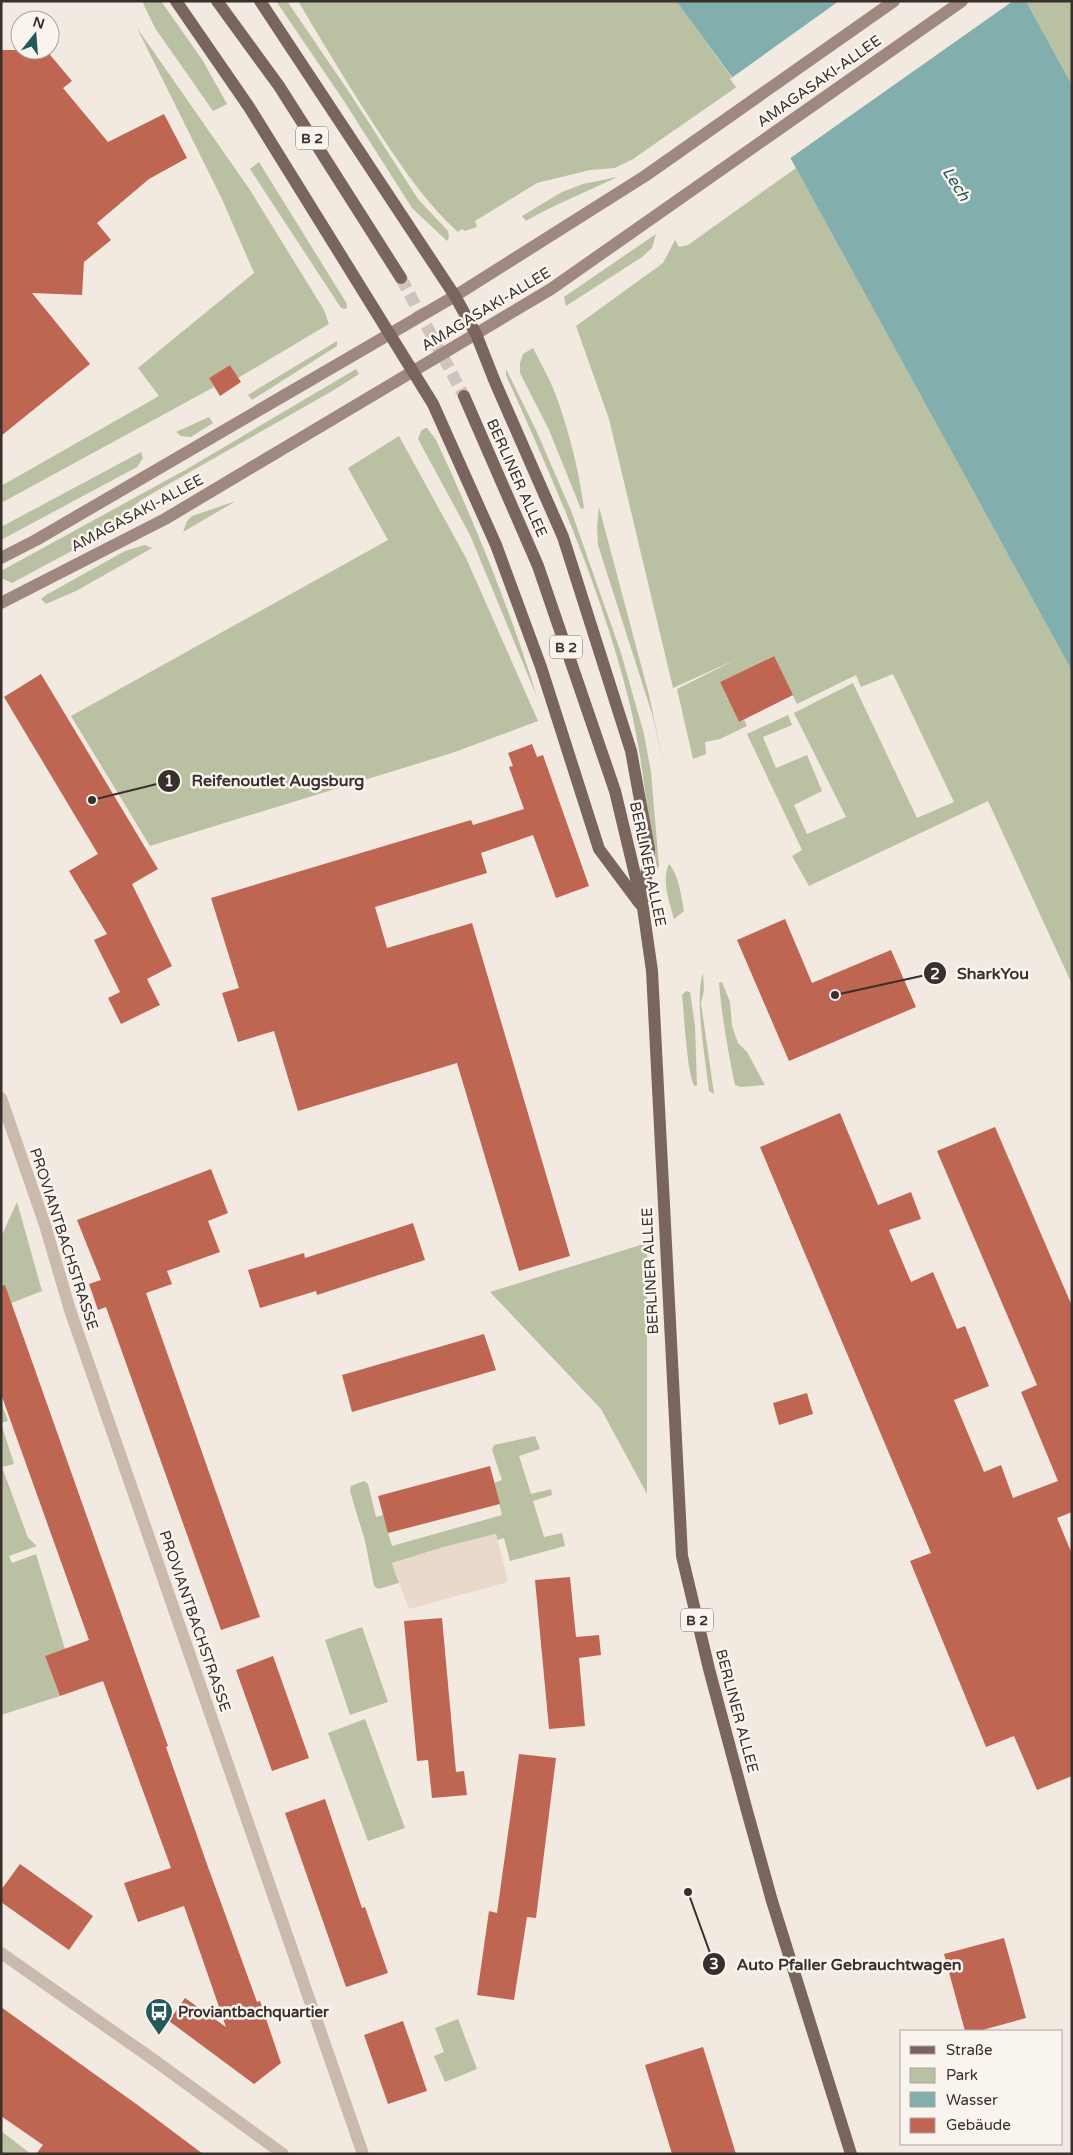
<svg xmlns="http://www.w3.org/2000/svg" width="1073" height="2155" viewBox="0 0 1073 2155" font-family="'Varela Round',sans-serif">
<style>
.green{fill:#b9c1a2}
.plaza{fill:#e9d9ca}
.water{fill:#82aead}
.pier{fill:#f2e9e1}
.building{fill:#bf6653}
.lines{fill:none;stroke-linecap:round;stroke-linejoin:round}
.primary-tunnel{stroke:#cdc4bd;stroke-width:12;stroke-dasharray:12 6;stroke-linecap:butt}
.street{stroke:#cab9ad;stroke-width:12}
.secondary{stroke:#9e887f;stroke-width:12}
.primary{stroke:#7a655e;stroke-width:12}
.labels{text-anchor:middle;dominant-baseline:central;stroke-width:5;stroke-linejoin:round;paint-order:stroke}
.shield{fill:#faf4ee;stroke:#736a66;stroke-width:1}
.shield-label{font-size:14px;font-weight:bold;fill:#392f2c}
.street-label{font-size:15px;fill:#392f2c;stroke:#faf4ee}
.poi-label{font-size:15px;font-weight:bold;fill:#392f2c;stroke:#faf4ee;text-anchor:start}
.water-label{font-size:16px;font-style:italic;fill:#235959;stroke:#faf4ee}
.leader{fill:none;stroke:#392f2c;stroke-width:2}
.callout-dot{fill:#392f2c;stroke:#faf4ee;stroke-width:2}
.mark-label{font-size:15px;text-anchor:middle;font-weight:bold;fill:#fff}
.callout-label{font-size:16px;text-anchor:middle;font-weight:bold;fill:#392f2c;stroke:#faf4ee;stroke-width:5;stroke-linejoin:round;paint-order:stroke}
</style>
<rect width="100%" height="100%" fill="#f2e9e1"/>
<g class="green">
<polygon points="142,1 161,1 203,61 227,104 213,111 155,28"/>
<polygon points="276,1 287,1 351,95 418,199 448,231 449,238 447,241 412,208 344,101"/>
<path d="M298,1h378l62,85 -105,73 -18,9 -25,2 -53,13 -62,38 2,6 -12,4 -3,-2 -4,3c-30,-27 -52,-59 -74,-92 -30,-45 -58,-92 -86,-139z"/>
<polygon points="1026,1 1072,1 1072,85"/>
<polygon points="137,28 250,190 324,310 329,324 238,378 230,365 209,378 214,387 1,503 1,486 159,396 138,368 254,273 222,199"/>
<polygon points="259,162 347,304 346,309 341,308 250,169"/>
<polygon points="796,168 1072,671 1072,984 988,801 809,886 792,856 802,850 747,734 788,715 792,725 763,737 776,768 807,755 822,791 794,805 807,834 846,817 794,713 853,683 917,818 954,802 893,674 861,687 856,675 797,704 773,656 720,682 739,722 744,720 747,726 720,739 705,742 706,754 693,759 677,689 737,659 673,688 609,419 576,326 663,263 675,240 679,247 688,245"/>
<path d="M617,177c-30,15 -62,27 -91,44l-4,-5 40,-24 21,-8z"/>
<polygon points="656,234 652,248 642,257 566,306 564,297"/>
<polygon points="337,341 337,346 252,400 248,395"/>
<path d="M533,348c9,18 19,35 25,53 12,34 21,71 26,107l-3,1 -32,-79 -29,-57v-10l3,-9z"/>
<polygon points="356,369 359,374 334,390 160,489 141,500 94,539 12,583 1,578 1,571 187,469"/>
<path d="M506,369l30,61 36,83 49,140 23,81 7,38 8,94 -2,4c-10,-55 -14,-110 -27,-165 -28,-115 -76,-223 -124,-330z"/>
<polygon points="209,417 213,423 191,437 181,436 176,432"/>
<path d="M425,428h2l9,12c39,83 74,169 101,257l-67,-162 -52,-96 3,-8z"/>
<polygon points="399,436 466,558 538,721 452,753 150,846 71,716 388,540 348,468"/>
<polygon points="141,452 143,458 137,467 1,540 1,527"/>
<polygon points="236,501 183,532 187,521 192,516"/>
<polygon points="599,507 649,695 664,766 653,717 598,545 597,527"/>
<polygon points="145,545 152,548 76,591 46,604 41,599 46,595 125,551"/>
<path d="M669,864c10,11 12,32 15,47l-10,8c-4,-16 -13,-39 -5,-55z"/>
<path d="M703,973l1,17 -3,13 13,91 -5,-3c-3,-30 -15,-91 -6,-118z"/>
<path d="M722,982l8,20 2,24 6,17 9,9 18,33 -24,2 -6,-2c-7,-34 -13,-67 -16,-102z"/>
<path d="M686,991l4,1 5,34 2,59 -2,1c-8,-7 -11,-77 -13,-91z"/>
<polygon points="17,1202 42,1291 1,1307 1,1237"/>
<polygon points="647,1243 647,1494 601,1409 490,1292"/>
<polygon points="1,1403 8,1421 1,1423 14,1464 2,1467 28,1538 37,1546 9,1556 12,1563 36,1554 65,1649 45,1656 60,1696 1,1715"/>
<polygon points="535,1436 540,1449 519,1456 531,1494 551,1489 552,1495 533,1501 544,1537 562,1533 565,1546 510,1561 504,1538 497,1540 496,1534 444,1547 392,1563 399,1583 378,1589 374,1586 365,1541 350,1491 351,1486 364,1481 368,1484 376,1517 383,1515 392,1546 502,1515 494,1483 502,1480 492,1450 494,1445"/>
<polygon points="362,1627 388,1702 350,1715 325,1640"/>
<polygon points="365,1719 405,1828 368,1841 328,1733"/>
<polygon points="458,2019 477,2069 445,2082 434,2056 444,2052 435,2028"/>
<polygon points="1,2131 31,2154 1,2154"/>
</g>
<polygon class="plaza" points="496,1534 508,1582 409,1609 392,1563 444,1547"/>
<polygon class="water" points="676,1 1026,1 1072,85 1072,671 786,150"/>
<polygon class="pier" points="839,1 1013,1 789,159 730,79"/>
<g class="building">
<polygon points="1,50 46,50 72,81 63,88 108,142 164,114 187,158 149,179 97,223 111,240 84,262 82,295 32,293 90,364 1,436"/>
<polygon points="230,365 241,382 220,396 209,378"/>
<polygon points="774,656 793,695 739,722 720,682"/>
<polygon points="41,674 158,869 132,884 172,966 147,979 160,1005 121,1024 108,998 120,992 94,940 107,934 69,871 98,854 4,697"/>
<polygon points="532,744 537,757 543,755 589,886 556,898 533,835 481,853 487,873 375,907 387,948 472,923 570,1256 519,1271 457,1063 298,1111 274,1031 238,1042 222,993 239,988 211,898 471,820 473,825 524,809 509,767 513,766 508,753"/>
<polygon points="785,919 812,983 891,950 916,1007 789,1061 737,940"/>
<polygon points="840,1113 878,1205 911,1192 921,1219 889,1230 911,1282 933,1272 957,1329 965,1326 989,1386 954,1400 984,1472 1001,1465 1013,1498 1058,1481 1021,1392 1037,1385 937,1151 995,1127 1072,1306 1072,1512 1057,1518 1072,1554 1072,1776 1037,1790 1014,1736 986,1747 910,1561 931,1553 760,1147"/>
<polygon points="211,1169 228,1213 208,1221 220,1252 167,1271 172,1284 146,1293 260,1617 221,1630 106,1307 98,1310 89,1284 101,1280 77,1220"/>
<polygon points="413,1223 425,1260 317,1295 316,1291 260,1308 248,1270 304,1253 305,1258"/>
<polygon points="5,1285 168,1746 166,1747 208,1867 257,2002 260,2001 281,2063 254,2084 169,2021 185,1998 226,2027 184,1906 138,1922 124,1883 171,1868 103,1681 60,1696 45,1656 89,1640 1,1394 1,1286"/>
<polygon points="484,1334 496,1370 352,1412 342,1375"/>
<polygon points="807,1393 813,1414 779,1425 773,1403"/>
<polygon points="490,1466 500,1504 388,1533 378,1496"/>
<polygon points="570,1577 576,1637 599,1635 601,1655 579,1658 585,1726 549,1729 535,1580"/>
<polygon points="442,1618 456,1772 464,1771 467,1795 432,1798 428,1760 417,1761 404,1621"/>
<polygon points="273,1656 309,1758 272,1771 236,1670"/>
<polygon points="519,1754 556,1758 536,1918 527,1917 514,2000 477,1995 489,1911 497,1913"/>
<polygon points="325,1799 362,1908 365,1907 388,1973 346,1987 285,1813"/>
<polygon points="20,1864 93,1916 69,1950 1,1902 1,1890"/>
<polygon points="1004,1938 1026,2018 979,2031 965,2031 944,1954"/>
<polygon points="1,2007 139,2106 203,2154 36,2154 43,2145 1,2116"/>
<polygon points="403,2021 427,2091 388,2104 364,2035"/>
<polygon points="703,2047 736,2154 672,2154 645,2065"/>
</g>
<g class="lines">
<polyline class="primary-tunnel" points="401,278 464,396"/>
<g class="street">
<polyline points="1,1098 45,1225 70,1310 363,2154"/>
<polyline points="1,1953 154,2060 283,2154"/>
</g>
<g class="secondary">
<polyline points="1,558 36,540 455,296 645,176 894,1"/>
<polyline points="1,603 165,519 551,289 962,1"/>
</g>
<g class="primary">
<polyline points="176,1 249,107 433,404 496,545 541,667 599,849 640,904"/>
<polyline points="217,1 279,86 401,278"/>
<polyline points="260,1 455,296 476,334 495,382 563,537 631,751 649,849 644,898"/>
<polyline points="464,396 538,566 615,791 643,908 652,971 682,1556 709,1669 747,1811 772,1901 851,2154"/>
</g>
</g>
<defs>
<symbol id="bus-pin" viewBox="-11 -11 22 30"><path d="M0 17L-7.5 6A9.5 9.5 0 1 1 7.5 6Z" fill="#235959" stroke="#faf4ee"/><path d="M-5-6H5V4H4V6H2V4H-2V6H-4V4H-5ZM-3.5-4V0h7V-4ZM-3.5 1.2v1.5H-2V1.2ZM2 1.2v1.5H3.5V1.2Z" fill="#fff"/></symbol>
</defs>
<g fill-rule="evenodd">
<use href="#bus-pin" x="143" y="1996" width="32" height="43"/>
</g>
<g class="labels">
<g class="shield">
<rect x="296" y="126.5" width="32" height="23" rx="4"/>
<rect x="550" y="635.5" width="32" height="23" rx="4"/>
<rect x="681" y="1608.5" width="32" height="23" rx="4"/>
</g>
<g class="shield-label">
<text x="312" y="138">B 2</text>
<text x="566" y="647">B 2</text>
<text x="697" y="1620">B 2</text>
</g>
<g class="street-label">
<text transform="translate(819 81) rotate(-35)">AMAGASAKI-ALLEE</text>
<text transform="translate(486 309) rotate(-31)">AMAGASAKI-ALLEE</text>
<text transform="translate(517 478) rotate(66)">BERLINER ALLEE</text>
<text transform="translate(137 513) rotate(-28)">AMAGASAKI-ALLEE</text>
<text transform="translate(648 864) rotate(78)">BERLINER ALLEE</text>
<text transform="translate(64 1239) rotate(72)">PROVIANTBACHSTRASSE</text>
<text transform="translate(650 1271) rotate(-93)">BERLINER ALLEE</text>
<text transform="translate(195 1621) rotate(71)">PROVIANTBACHSTRASSE</text>
<text transform="translate(737 1711) rotate(75)">BERLINER ALLEE</text>
</g>
<g class="poi-label">
<text x="178" y="2012">Proviantbachquartier</text>
</g>
<g class="water-label">
<text transform="translate(956 184) rotate(58)">Lech</text>
</g>
</g>
<path class="leader" d="M92 800L169 781M835 995L935 973M688 1892L714 1964"/>
<g class="callout-dot">
<circle cx="92" cy="800" r="5"/>
<circle cx="835" cy="995" r="5"/>
<circle cx="688" cy="1892" r="5"/>
<circle cx="169" cy="781" r="12"/>
<circle cx="935" cy="973" r="12"/>
<circle cx="714" cy="1964" r="12"/>
</g>
<g class="mark-label">
<text x="169" y="786">1</text>
<text x="935" y="979">2</text>
<text x="714" y="1969">3</text>
</g>
<g class="callout-label">
<text x="278" y="786">Reifenoutlet Augsburg</text>
<text x="993" y="979">SharkYou</text>
<text x="849" y="1970">Auto Pfaller Gebrauchtwagen</text>
</g>
<rect width="1073" height="2155" fill="none" stroke="#392f2c" stroke-width="5"/>
<rect x="900" y="2030" width="162" height="115" fill="#faf4ee" stroke="#ada5a0"/>
<rect x="910" y="2046" width="25" height="8" fill="#7a655e" stroke="#ada5a0"/>
<text x="946" y="2055" font-size="15" fill="#392f2c">Straße</text>
<rect x="910" y="2068" width="25" height="15" fill="#b9c1a2" stroke="#ada5a0"/>
<text x="946" y="2080" font-size="15" fill="#392f2c">Park</text>
<rect x="910" y="2092" width="25" height="15" fill="#82aead" stroke="#ada5a0"/>
<text x="946" y="2105" font-size="15" fill="#392f2c">Wasser</text>
<rect x="910" y="2118" width="25" height="15" fill="#bf6653" stroke="#ada5a0"/>
<text x="946" y="2130" font-size="15" fill="#392f2c">Gebäude</text>
<g transform="translate(35 35) rotate(17)"><circle r="24" fill="#faf4ee" stroke="#ada5a0"/>
<path d="M0-4L9 19L0 12L-9 19Z" fill="#235959"/>
<text y="-8" font-size="14" font-weight="bold" text-anchor="middle" fill="#392f2c">N</text>
</g>
</svg>
